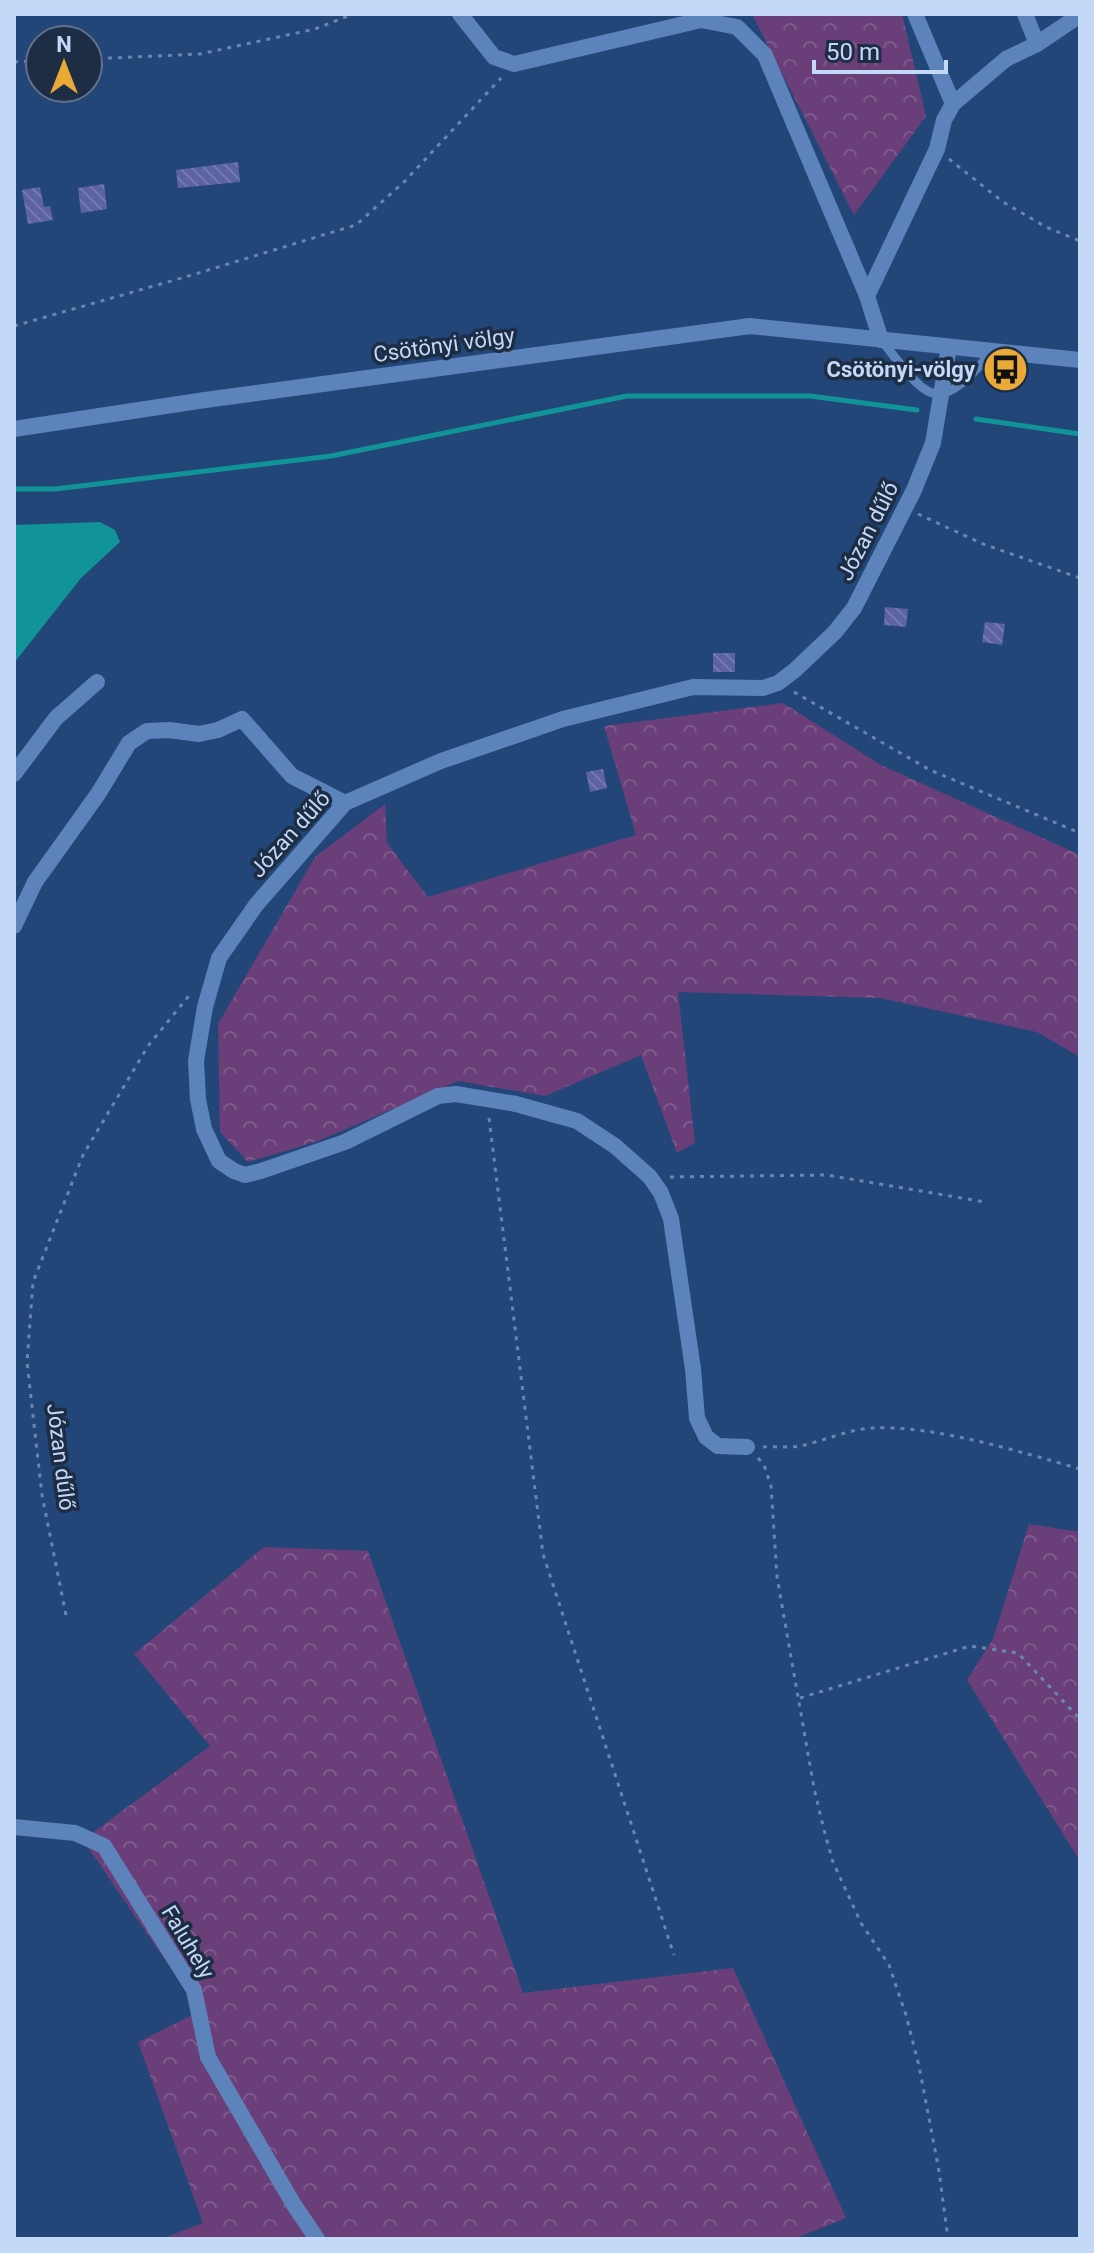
<svg xmlns="http://www.w3.org/2000/svg" width="1094" height="2253" viewBox="0 0 1094 2253" font-family="Roboto,sans-serif">
<style>
.forest{fill:url(#forest-crowns)}
.water{fill:#119498}
.lines{fill:none;stroke-linecap:round;stroke-linejoin:round}
.stream{stroke:#119498;stroke-width:5}
.building{fill:url(#building-back-hatch)}
.path{stroke:#6986b0;stroke-width:3;stroke-dasharray:4 6;stroke-linecap:butt}
.service{stroke:#5d83bb;stroke-width:9}
.minor{stroke:#5d83bb;stroke-width:16}
.labels{text-anchor:middle;dominant-baseline:central;stroke-width:7;stroke-linejoin:round;paint-order:stroke}
.street-label{font-size:22px;fill:#c4d8f7;stroke:#1d2d44}
.poi-label{font-size:22px;font-weight:bold;fill:#c4d8f7;stroke:#1d2d44;text-anchor:end}
</style>
<defs>
<pattern id="forest-crowns" width="20" height="18" patternUnits="userSpaceOnUse" patternTransform="scale(2)"><rect width="20" height="18" fill="#6a3e78"/><path d="M2 6a3 3 0 1 1 6 0M12 15a3 3 0 1 1 6 0" fill="none" stroke="#7e598c"/></pattern>
<pattern id="building-back-hatch" width="6" height="6" patternUnits="userSpaceOnUse" patternTransform="scale(2)"><rect width="6" height="6" fill="#5d63a0"/><path d="M-1 5l2 2M0 0l6 6M5-1l2 2" fill="none" stroke="#7379ae"/></pattern>
</defs>
<rect width="100%" height="100%" fill="#234679"/>
<g class="forest">
<polygon points="752,14 902,14 926,116 854,215"/>
<polygon points="783,703 881,765 1080,855 1080,1057 1037,1032 880,998 678,992 695,1143 677,1153 641,1055 545,1096 458,1081 318,1141 248,1162 220,1132 218,1024 315,857 385,804 387,843 428,897 636,835 604,726"/>
<polygon points="1029,1524 1080,1532 1080,1861 967,1680 993,1639"/>
<polygon points="264,1547 368,1551 523,1993 733,1968 846,2218 794,2239 161,2239 203,2223 138,2042 200,2011 83,1840 210,1746 134,1654"/>
</g>
<polygon class="water" points="100,522 115,530 120,542 81,578 14,663 14,525"/>
<g class="lines">
<g class="stream">
<polyline points="976,419 1080,434"/>
<polyline points="14,489 55,489 331,456 627,396 810,396 917,410"/>
</g>
</g>
<g class="building">
<polygon points="238,162 240,182 178,188 176,170"/>
<polygon points="104,184 107,209 81,213 78,188"/>
<polygon points="40,187 44,207 50,206 53,220 28,224 22,190"/>
<polygon points="885,607 908,609 906,627 884,625"/>
<polygon points="985,622 1005,624 1002,645 982,642"/>
<rect x="713" y="653" width="22" height="19"/>
<polygon points="603,769 607,788 590,792 586,772"/>
</g>
<g class="lines">
<g class="path">
<polyline points="88,59 200,54 315,29 353,14"/>
<polyline points="14,62 40,61"/>
<polyline points="949,159 1003,202 1046,227 1080,241"/>
<polyline points="14,326 192,275 356,225 405,181 501,78"/>
<polyline points="918,514 983,544 1080,578"/>
<polyline points="794,692 930,770 1080,833"/>
<polyline points="489,1118 543,1554 674,1955"/>
<polyline points="670,1177 827,1175 985,1202"/>
<path d="M763,1447c12,-1 26,1 37,-1 24,-5 49,-17 73,-18 61,-3 148,24 207,41"/>
<polyline points="758,1458 764,1465 771,1486 777,1577 814,1788 824,1830 833,1862 861,1923 889,1965 906,2015 919,2066 939,2171 948,2239"/>
<polyline points="66,1615 42,1495 27,1362 33,1282 83,1155 148,1046 192,992"/>
<polyline points="800,1698 970,1646 1018,1653 1080,1719"/>
</g>
<path class="service" d="M881,340c48,59 53,79 111,12"/>
<g class="minor">
<polyline points="460,14 494,57 514,64 701,20 737,27 765,55 867,296 881,340"/>
<polyline points="915,14 953,104"/>
<polyline points="1025,14 1037,44"/>
<polyline points="867,296 937,149 944,120 953,104 1006,59 1037,44 1080,15"/>
<polyline points="14,429 205,400 750,326 1080,360"/>
<polyline points="14,774 56,718 97,682"/>
<polyline points="14,926 35,882 98,794 129,743 147,731 169,730 199,734 218,730 242,719 292,776 345,803"/>
<polyline points="747,1447 718,1446 706,1437 697,1418 693,1369 671,1219 661,1193 650,1177 615,1146 577,1121 516,1104 456,1094 438,1096 345,1142 261,1171 245,1175 234,1171 219,1161 204,1129 198,1099 196,1061 205,1007 219,958 256,905 345,803 441,761 563,719 693,687 763,688 778,683 795,670 835,632 854,608 914,490 933,443 949,347"/>
<polyline points="14,1827 75,1833 104,1846 194,1990 208,2057 294,2205 317,2239"/>
</g>
</g>
<defs>
<symbol id="bus-disc" viewBox="-11 -11 22 22"><circle r="9.5" fill="#e9aa38" stroke="#1d2d44"/><path d="M-5-6H5V4H4V6H2V4H-2V6H-4V4H-5ZM-3.5-4V0h7V-4ZM-3.5 1.2v1.5H-2V1.2ZM2 1.2v1.5H3.5V1.2Z" fill="#111"/></symbol>
</defs>
<g fill-rule="evenodd">
<use href="#bus-disc" x="980" y="344" width="51" height="51"/>
</g>
<g class="labels">
<g class="street-label">
<text transform="translate(444 345) rotate(-8)">Csötönyi völgy</text>
<text transform="translate(868 531) rotate(-63)">Józan dűlő</text>
<text transform="translate(290 834) rotate(-48)">Józan dűlő</text>
<text transform="translate(61 1457) rotate(83)">Józan dűlő</text>
<text transform="translate(188 1942) rotate(59)">Faluhely</text>
</g>
<g class="poi-label">
<text x="975" y="369">Csötönyi-völgy</text>
</g>
</g>
<rect width="1094" height="2253" fill="none" stroke="#c4d8f7" stroke-width="32"/>
<g transform="translate(64 64)"><circle r="38" fill="#1d2d44" stroke="#60718c" stroke-width="2"/>
<path d="M0-6L14 30L0 20L-14 30Z" fill="#e9aa38"/>
<text y="-12" font-size="22" font-weight="bold" text-anchor="middle" fill="#c4d8f7">N</text>
</g>
<path d="M814 60v12h132v-12" fill="none" stroke="#c4d8f7" stroke-width="4"/>
<text x="826" y="60" font-size="24" fill="#c4d8f7" stroke="#1d2d44" stroke-width="6" paint-order="stroke">50 m</text>
</svg>
